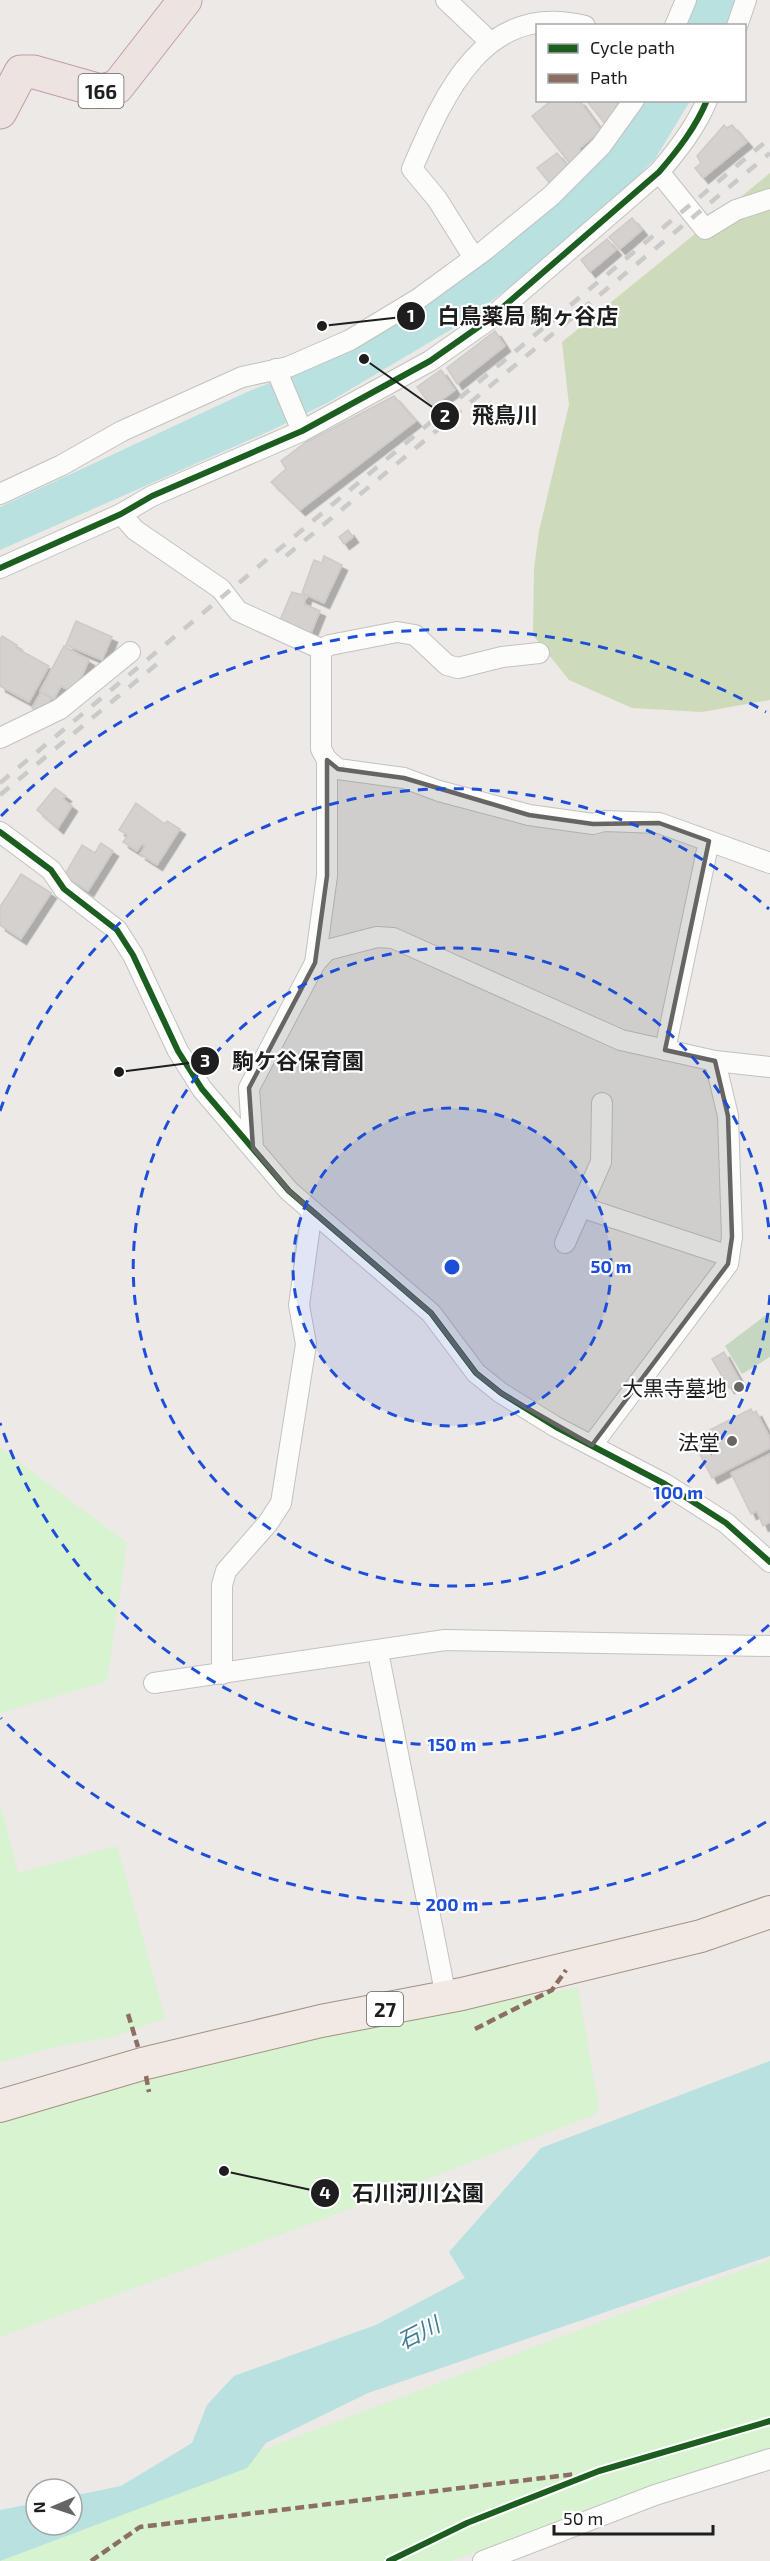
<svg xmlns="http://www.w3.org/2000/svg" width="770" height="2561" viewBox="0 0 770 2561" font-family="'Exo 2','Noto Sans JP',sans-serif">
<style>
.forest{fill:#cddbba}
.cemetery{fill:#c5d7c1}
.park{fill:#d7f3d0}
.water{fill:#b8e1e0}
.building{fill:#d4d1cf;stroke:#cfcac7;stroke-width:1.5;filter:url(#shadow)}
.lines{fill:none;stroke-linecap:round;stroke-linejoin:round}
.minor-casing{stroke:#c3c2c1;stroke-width:22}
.primary-casing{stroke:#a29282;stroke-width:34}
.trunk-casing{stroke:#c29cae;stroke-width:35}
.minor{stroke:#fcfcfb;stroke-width:20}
.primary{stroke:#f1e9e3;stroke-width:32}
.trunk{stroke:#ede4e2;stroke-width:33}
.rail{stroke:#cacac9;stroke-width:4.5;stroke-dasharray:12 12;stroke-linecap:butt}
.quiet{stroke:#8d6e63;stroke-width:4.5;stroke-dasharray:9 4.5;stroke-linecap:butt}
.cycleway-casing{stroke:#fff;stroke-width:10}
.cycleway{stroke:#1b5e20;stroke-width:6}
.marked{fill:#666564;fill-opacity:0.2;stroke:#666564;stroke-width:4.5;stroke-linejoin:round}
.ring{fill:none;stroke:#1d4ed8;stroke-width:3;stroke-dasharray:10 8}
.poi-dot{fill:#666564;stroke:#fff;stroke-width:2}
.labels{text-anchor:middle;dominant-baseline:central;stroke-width:4.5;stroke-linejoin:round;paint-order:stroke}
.shield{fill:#fff;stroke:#626262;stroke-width:1.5}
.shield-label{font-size:20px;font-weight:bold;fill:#1e1e1e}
.poi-label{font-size:21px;fill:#1e1e1e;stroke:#fff;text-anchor:end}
.water-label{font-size:22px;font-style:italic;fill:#3f7d98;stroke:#fff}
.centre{fill:#1d4ed8;stroke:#fff;stroke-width:3}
.ring-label{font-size:18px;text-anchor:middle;font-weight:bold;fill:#1d4ed8;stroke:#fff;stroke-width:4.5;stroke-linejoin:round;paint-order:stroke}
.leader{fill:none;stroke:#1e1e1e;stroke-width:2}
.callout-dot{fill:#1e1e1e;stroke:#fff;stroke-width:2}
.mark-label{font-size:18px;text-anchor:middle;font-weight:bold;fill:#fff}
.callout-label{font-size:22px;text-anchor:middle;font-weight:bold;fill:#1e1e1e;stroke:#fff;stroke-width:4.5;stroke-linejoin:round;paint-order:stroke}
</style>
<defs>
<filter id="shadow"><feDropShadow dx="5.5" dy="5.5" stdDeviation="0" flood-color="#0004"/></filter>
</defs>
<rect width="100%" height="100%" fill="#ece9e6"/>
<polygon class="forest" points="770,173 770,700 702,712 632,708 569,680 533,635 534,569 539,531 569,405 562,342"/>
<polygon class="cemetery" points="770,1312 770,1357 742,1374 725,1346"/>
<g class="park">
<polygon points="0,1448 127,1543 107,1681 0,1713"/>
<polygon points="0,1803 18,1873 117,1846 165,2018 113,2037 59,2046 0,2062"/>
<polygon points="578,1987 599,2110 591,2116 315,2222 0,2337 0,2120 211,2057"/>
<polygon points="770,2260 770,2450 675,2477 451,2561 0,2561 72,2525 72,2522 584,2328"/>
</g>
<g class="water">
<polygon points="695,0 738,0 729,25 684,26"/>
<polygon points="642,101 690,101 655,159 579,235 462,323 329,402 272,430 0,550 0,507 247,392 346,352 417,307"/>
<polygon points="770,2061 770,2256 368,2393 266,2443 247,2468 0,2561 0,2510 36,2503 36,2525 72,2525 72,2496 121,2486 192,2443 207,2405 234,2376 376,2325 465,2278 449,2252 541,2148"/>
</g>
<g class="building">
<polygon points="552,100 579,100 601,130 579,149 584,157 572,166 532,116"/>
<polygon points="586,100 622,100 615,107 621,114 606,125"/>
<polygon points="724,125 727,128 732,125 747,142 703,178 695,168 701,163 697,156"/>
<polygon points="557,153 572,171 552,186 537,168"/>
<polygon points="632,218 642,230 620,249 609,237"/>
<polygon points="607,239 616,250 590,272 581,260"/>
<polygon points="495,331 505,346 457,384 447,368"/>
<polygon points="441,370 455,390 432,407 417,387"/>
<polygon points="394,396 416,421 300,510 271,482 286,469 281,461 305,443"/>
<polygon points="348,530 353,537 344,544 339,537"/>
<polygon points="324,556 342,565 324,603 302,593 314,560 322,563"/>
<polygon points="292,592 306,596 304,604 320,611 311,633 280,620"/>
<polygon points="76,621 112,637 102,660 66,645"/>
<polygon points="2,636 17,645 16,648 49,666 29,702 0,686 0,640"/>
<polygon points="64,646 89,660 74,693 61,686 54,699 40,691"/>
<polygon points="41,692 51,699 42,714 32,708"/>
<polygon points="55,788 66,796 63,799 72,806 58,828 37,810"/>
<polygon points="136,803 165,824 167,821 180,829 157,865 140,854 145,846 142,844 137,851 123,842 128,835 119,830"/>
<polygon points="101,843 113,851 88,891 64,876 82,845 95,853"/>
<polygon points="21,874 51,893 21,939 0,925 0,907"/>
<polygon points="724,1352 740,1381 729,1388 712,1359"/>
<polygon points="751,1409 753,1413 756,1411 770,1438 770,1448 712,1478 692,1439"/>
<polygon points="770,1454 770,1522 763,1526 757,1511 751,1514 731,1473"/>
</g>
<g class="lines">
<defs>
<g id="minor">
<polyline points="446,0 484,36"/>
<polyline points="675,26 686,0"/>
<polyline points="737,26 746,0"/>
<polyline points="659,172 705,229 736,210 770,199"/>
<path d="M474,258l-37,-59 -25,-30c31,-72 71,-169 173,-143"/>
<polyline points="276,369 302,431"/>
<polyline points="0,494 62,465 122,431 242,377 288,367 350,340 418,299 485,250 551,196 601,146 634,100"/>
<polyline points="121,514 135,530 221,589 238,611 321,649"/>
<path d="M0,568l121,-54 31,-18 150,-65 128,-70 57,-40 172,-149c19,-22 37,-45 48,-72"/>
<polyline points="0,738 60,709 130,652"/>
<polyline points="327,760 338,769 404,778 439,791 529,815 593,824 604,821 659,823 770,863"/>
<polyline points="0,832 51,870 64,889 117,930 133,955 178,1051 202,1089 289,1191 431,1313 476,1373 501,1393 556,1427 665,1484 726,1523 770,1562"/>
<polyline points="315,963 327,950 377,937 393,938 621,1040 715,1061 770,1067"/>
<polyline points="665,1050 709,841"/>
<polyline points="253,1148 249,1088 315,963 327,876 327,760 321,749 321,649 330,645 397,632 415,635 447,665 458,668 502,657 539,653"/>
<polyline points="581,1207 729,1256"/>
<polyline points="565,1243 601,1162 602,1103"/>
<polyline points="592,1445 728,1264 732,1237 728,1116 715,1061"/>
<polyline points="378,1652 446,1997"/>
<polyline points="222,1674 222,1585 226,1571 268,1523 281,1503 306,1344 299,1305 312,1211"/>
<polyline points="154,1683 445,1640 770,1646"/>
<polyline points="483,2561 655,2495 770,2459"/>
</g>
<polyline id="primary" points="0,2106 142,2064 321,2021 462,1994 701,1936 770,1912"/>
<polyline id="trunk" points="0,112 21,72 34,72 101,91 117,87 185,0"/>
</defs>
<use href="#minor" class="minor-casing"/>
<use href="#primary" class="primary-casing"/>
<use href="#trunk" class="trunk-casing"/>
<use href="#minor" class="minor"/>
<use href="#primary" class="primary"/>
<use href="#trunk" class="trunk"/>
<g class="rail">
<polyline points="286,556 770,153"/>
<polyline points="0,783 770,138"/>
<polyline points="0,795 164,658"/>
</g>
<g class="quiet">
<polyline points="128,2014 138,2047"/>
<polyline points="475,2029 552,1990 566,1970"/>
<polyline points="146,2076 149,2092"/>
<polyline points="91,2561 140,2527 576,2474"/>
</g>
<defs>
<g id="cycleway">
<path d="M0,568l121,-54 31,-18 150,-65 128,-70 57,-40 172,-149c19,-22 37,-45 48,-72"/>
<polyline points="0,832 51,870 64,889 117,930 133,955 178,1051 202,1089 289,1191 431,1313 476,1373 501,1393 556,1427 665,1484 726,1523 770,1562"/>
<polyline points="389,2561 467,2523 599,2471 770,2421"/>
</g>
</defs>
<use href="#cycleway" class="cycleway-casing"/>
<use href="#cycleway" class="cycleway"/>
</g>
<path class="marked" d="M327,760l11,9 66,9 125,37 64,9 66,-1 50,18 -44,209 50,11 13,55 4,121 -4,27 -136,181 -91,-52 -25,-20 -45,-60 -142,-122 -36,-43 -4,-60 66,-125 12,-87z"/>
<circle cx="452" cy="1267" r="159" fill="#1d4ed8" fill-opacity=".12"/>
<g class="ring">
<circle cx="452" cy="1267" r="159"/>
<path d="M770 1295A319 319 0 1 1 770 1239"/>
<path d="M769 1625A478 478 0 0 1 0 1423M0 1111A478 478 0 0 1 769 909"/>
<path d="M766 1822A638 638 0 0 1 1 1718M1 816A638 638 0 0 1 766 712"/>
</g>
<g class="poi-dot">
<circle cx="739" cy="1387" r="6"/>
<circle cx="732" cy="1441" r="6"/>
</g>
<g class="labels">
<g class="shield">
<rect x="78.5" y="74" width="45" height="34" rx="4.5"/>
<rect x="367" y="1992" width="36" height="34" rx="4.5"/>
</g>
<g class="shield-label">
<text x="101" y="91">166</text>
<text x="385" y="2009">27</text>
</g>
<g class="poi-label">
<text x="727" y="1387">大黒寺墓地</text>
<text x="720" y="1441">法堂</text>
</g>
<g class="water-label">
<text transform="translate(418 2332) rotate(-27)">石川</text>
</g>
</g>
<circle cx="452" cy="1267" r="9" class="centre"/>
<g class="ring-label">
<text x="611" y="1273">50 m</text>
<text x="678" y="1499">100 m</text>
<text x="452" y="1751">150 m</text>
<text x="452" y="1911">200 m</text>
</g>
<path class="leader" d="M322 326L411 316M364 359L445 416M119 1072L205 1061M224 2171L325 2193"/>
<g class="callout-dot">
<circle cx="322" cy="326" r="6"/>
<circle cx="364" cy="359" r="6"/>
<circle cx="119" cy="1072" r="6"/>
<circle cx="224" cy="2171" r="6"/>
<circle cx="411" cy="316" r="15"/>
<circle cx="445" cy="416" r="15"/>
<circle cx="205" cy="1061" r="15"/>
<circle cx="325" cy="2193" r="15"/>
</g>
<g class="mark-label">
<text x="411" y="322">1</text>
<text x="445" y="422">2</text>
<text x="205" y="1067">3</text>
<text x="325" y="2199">4</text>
</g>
<g class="callout-label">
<text x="528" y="324">白鳥薬局 駒ヶ谷店</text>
<text x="505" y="423">飛鳥川</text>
<text x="298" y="1069">駒ケ谷保育園</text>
<text x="418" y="2201">石川河川公園</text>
</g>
<rect x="536" y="24" width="210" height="78" fill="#ffffff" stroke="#a5a5a5" stroke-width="1.5"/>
<rect x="548" y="44" width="30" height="9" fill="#1b5e20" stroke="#a5a5a5" stroke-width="1.5"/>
<text x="590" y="54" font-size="18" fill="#1e1e1e">Cycle path</text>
<rect x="548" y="74" width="30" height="9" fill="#8d6e63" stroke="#a5a5a5" stroke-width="1.5"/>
<text x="590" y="84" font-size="18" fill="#1e1e1e">Path</text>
<g transform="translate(54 2507) rotate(268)"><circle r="28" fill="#ffffff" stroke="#a5a5a5" stroke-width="1.5"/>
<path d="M0-4.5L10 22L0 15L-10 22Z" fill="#666564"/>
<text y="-9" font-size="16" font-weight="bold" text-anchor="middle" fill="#1e1e1e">N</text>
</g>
<path d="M554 2525v9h159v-9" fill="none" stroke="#1e1e1e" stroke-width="3"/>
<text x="563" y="2525" font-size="18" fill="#1e1e1e" stroke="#ffffff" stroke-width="4.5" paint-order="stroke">50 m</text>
</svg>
